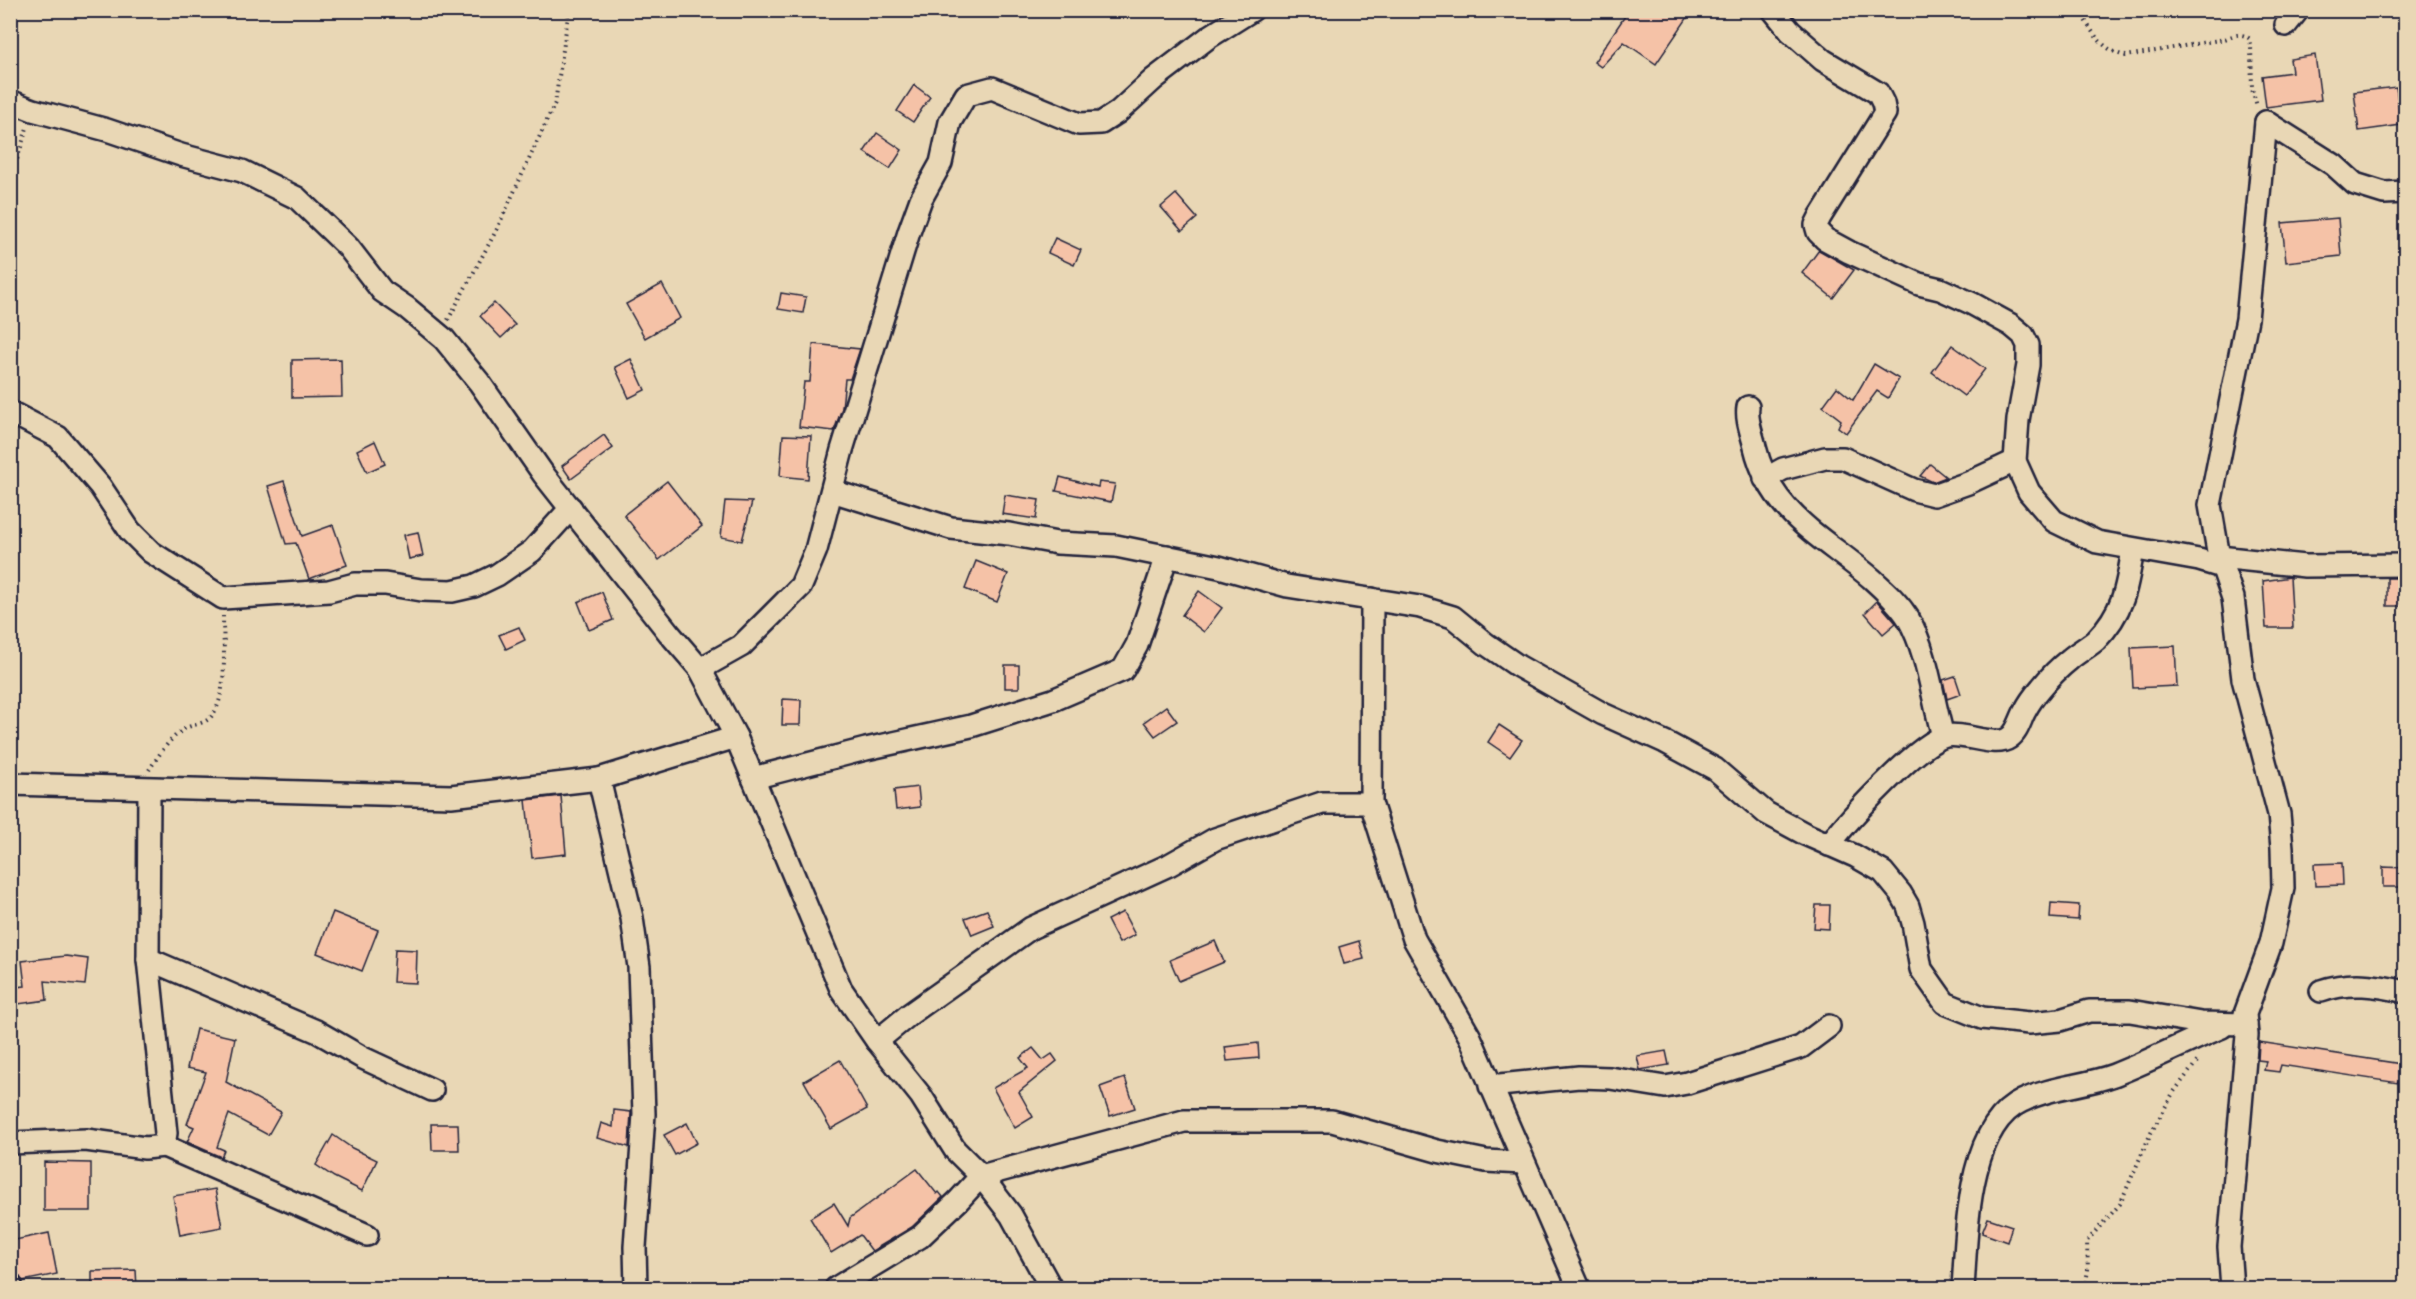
<svg xmlns="http://www.w3.org/2000/svg" width="2416" height="1299" viewBox="0 0 2416 1299" font-family="'Playpen Sans',sans-serif">
<style>
.building{fill:#f5c2a7;stroke:#22223b;stroke-width:1.5}
.lines{fill:none;stroke-linecap:round;stroke-linejoin:round}
.minor-casing{stroke:#22223b;stroke-width:26}
.path{stroke:#22223b;stroke-width:4;stroke-dasharray:1.5 4.5;stroke-linecap:butt}
.minor{stroke:#e9d7b5;stroke-width:21}
</style>
<rect width="100%" height="100%" fill="#e9d7b5"/>
<filter id="ink" filterUnits="userSpaceOnUse"><feTurbulence type="fractalNoise" baseFrequency=".0167" numOctaves="2"/><feDisplacementMap in="SourceGraphic" scale="12" xChannelSelector="R" yChannelSelector="G"/><feConvolveMatrix kernelMatrix="1 2 1 2 8 2 1 2 1" color-interpolation-filters="sRGB"/></filter>
<g filter="url(#ink)">
<g class="building">
<polygon points="1629,10 1679,10 1688,17 1656,64 1624,42 1601,67 1594,62"/>
<polygon points="2315,55 2321,100 2266,107 2262,76 2292,72 2290,59"/>
<polygon points="914,85 930,97 913,122 897,111"/>
<polygon points="2396,87 2401,125 2359,131 2354,92"/>
<polygon points="877,133 902,150 890,169 864,152"/>
<polygon points="1176,194 1197,218 1182,231 1161,207"/>
<polygon points="2338,218 2341,256 2286,262 2282,223"/>
<polygon points="1055,238 1081,250 1074,265 1048,253"/>
<polygon points="1819,250 1854,270 1833,298 1802,273"/>
<polygon points="662,284 680,318 645,338 626,304"/>
<polygon points="781,293 806,297 803,313 778,309"/>
<polygon points="494,303 515,325 501,338 480,316"/>
<polygon points="813,344 860,349 850,379 845,379 842,408 834,431 799,427 804,382 810,382"/>
<polygon points="1952,345 1985,369 1964,396 1932,372"/>
<polygon points="341,359 342,397 292,398 292,360"/>
<polygon points="631,359 645,390 629,398 615,367"/>
<polygon points="1874,364 1899,379 1888,398 1877,391 1846,433 1838,427 1841,420 1823,406 1837,387 1853,400"/>
<polygon points="604,435 613,448 571,479 562,466"/>
<polygon points="783,435 811,436 808,479 780,476"/>
<polygon points="375,441 385,464 367,472 357,450"/>
<polygon points="1930,464 1946,477 1933,482 1920,476"/>
<polygon points="1060,477 1098,487 1099,482 1115,484 1111,502 1056,491"/>
<polygon points="284,481 302,536 333,525 347,565 309,579 296,543 286,544 268,486"/>
<polygon points="667,481 702,526 659,560 624,515"/>
<polygon points="1005,495 1039,500 1036,519 1002,514"/>
<polygon points="725,501 752,502 742,541 721,537"/>
<polygon points="418,532 423,556 409,559 404,535"/>
<polygon points="976,561 1008,574 997,602 965,589"/>
<polygon points="2290,577 2293,628 2266,628 2263,581"/>
<rect x="2387" y="578" width="19" height="28"/>
<polygon points="1199,591 1222,608 1204,632 1182,615"/>
<polygon points="602,592 613,620 589,630 578,602"/>
<polygon points="1877,601 1896,623 1883,634 1865,613"/>
<polygon points="519,627 525,640 506,649 499,635"/>
<polygon points="2175,646 2177,686 2133,688 2131,648"/>
<rect x="1005" y="665" width="14" height="23"/>
<polygon points="1955,676 1961,694 1947,699 1943,680"/>
<polygon points="783,699 801,700 800,725 782,725"/>
<polygon points="1166,706 1177,721 1155,736 1144,722"/>
<polygon points="1499,725 1522,740 1510,757 1488,742"/>
<polygon points="918,787 920,807 896,810 894,790"/>
<polygon points="561,796 566,854 532,858 526,800"/>
<polygon points="2342,863 2343,885 2315,886 2314,864"/>
<polygon points="2383,867 2406,868 2406,887 2383,887"/>
<polygon points="2051,903 2079,905 2078,920 2050,918"/>
<polygon points="1816,905 1830,905 1829,929 1814,928"/>
<polygon points="987,910 994,926 972,935 965,918"/>
<polygon points="333,912 378,930 362,971 317,953"/>
<polygon points="1123,912 1135,935 1119,943 1107,920"/>
<polygon points="1215,941 1224,962 1179,981 1170,960"/>
<polygon points="1359,941 1364,959 1344,964 1339,947"/>
<polygon points="395,949 417,950 416,983 393,982"/>
<polygon points="66,956 88,959 85,985 45,981 47,1000 18,1004 16,987 25,986 22,961"/>
<polygon points="196,1029 235,1038 226,1082 281,1112 268,1135 229,1114 217,1147 224,1150 221,1157 187,1142 194,1127 187,1124 206,1072 187,1068"/>
<polygon points="2259,1042 2401,1064 2398,1083 2281,1065 2279,1072 2264,1070 2266,1061 2258,1060"/>
<polygon points="1258,1043 1259,1058 1227,1061 1225,1047"/>
<polygon points="1033,1048 1043,1060 1052,1054 1057,1061 1019,1092 1033,1117 1015,1128 993,1088 1028,1068 1020,1058"/>
<polygon points="1666,1051 1669,1065 1640,1070 1637,1056"/>
<polygon points="840,1060 867,1109 831,1129 804,1081"/>
<polygon points="1125,1078 1135,1108 1110,1116 1100,1087"/>
<polygon points="614,1110 631,1112 629,1147 597,1138 601,1123 613,1127"/>
<polygon points="687,1123 697,1143 675,1155 664,1135"/>
<polygon points="431,1124 458,1124 459,1150 432,1150"/>
<polygon points="333,1135 352,1148 377,1160 362,1191 334,1177 316,1165"/>
<polygon points="44,1162 91,1163 91,1211 44,1211"/>
<polygon points="917,1169 937,1194 939,1192 943,1197 912,1227 872,1251 860,1235 831,1253 810,1218 834,1203 848,1226 850,1218"/>
<polygon points="215,1189 222,1227 180,1235 173,1196"/>
<polygon points="1988,1218 2012,1226 2007,1242 1982,1233"/>
<polygon points="49,1233 57,1274 23,1281 16,1273 10,1241"/>
<polygon points="136,1270 137,1288 92,1288 92,1271"/>
</g>
<g class="lines">
<defs>
<g id="minor">
<polyline points="1773,10 1790,31 1823,60 1878,93 1883,103 1885,113 1820,217 1816,225 1818,232 1825,239 1849,252 1919,284 1940,289 1971,303 2011,325 2023,335 2028,345 2028,365 2018,420 2015,461 2029,492 2054,521 2097,542 2199,560 2222,567"/>
<polyline points="2286,25 2298,10"/>
<polyline points="10,101 33,110 107,130 181,155 242,171 297,198 348,247 382,291 407,308 444,339 479,382 544,475 669,633 700,669 736,737 841,989 877,1041 921,1096 955,1150 981,1176 1011,1215 1051,1288"/>
<polyline points="2266,122 2334,165 2355,184 2384,193 2406,192"/>
<path d="M1748,407c-2,13 4,27 7,40 16,67 67,89 116,131 13,12 27,24 37,40 20,35 24,80 35,118"/>
<polyline points="10,412 58,437 100,486 130,531 151,552 223,598 329,591 355,584 385,584 421,590 452,591 474,586 497,575 532,551 571,508"/>
<polyline points="1765,479 1783,469 1825,458 1843,458 1914,490 1934,495 1968,483 2015,461"/>
<polyline points="832,491 951,528 1009,534 1057,543 1116,546 1219,567 1287,586 1420,607 1453,617 1486,644 1518,666 1603,714 1665,742 1715,769 1766,813 1805,834 1855,856 1883,872 1901,894 1908,906 1913,923 1921,969 1945,1003 1982,1018 2029,1023 2060,1020 2089,1011 2130,1011 2201,1023 2246,1024"/>
<polyline points="2219,557 2305,566 2406,565"/>
<polyline points="1372,599 1371,803 1414,939 1470,1037 1579,1288"/>
<polyline points="700,669 741,646 801,586 816,550 842,450 909,232 921,199 941,163 950,122 966,95 992,88 1079,124 1101,123 1118,112 1154,79 1209,37 1252,10"/>
<polyline points="753,778 866,749 971,726 1053,700 1123,670 1137,645 1167,556"/>
<polyline points="599,779 632,918 639,967 644,1114 635,1247 636,1288"/>
<polyline points="10,784 451,796 599,779 736,737"/>
<path d="M1829,845c18,-24 90,-103 117,-109 18,-4 49,12 63,2 9,-6 11,-18 16,-27 4,-8 10,-16 16,-23 8,-10 19,-21 29,-29 8,-7 18,-12 26,-19 28,-29 31,-53 37,-91"/>
<polyline points="148,959 316,1031 363,1058 432,1090"/>
<path d="M2321,991c28,-10 56,-6 85,1"/>
<polyline points="877,1041 910,1014 1031,928 1169,865 1215,839 1322,803 1371,803"/>
<polyline points="1490,1086 1579,1077 1610,1078 1665,1087 1687,1083 1801,1047 1829,1026"/>
<polyline points="10,1143 86,1140 145,1148 164,1146 166,1133 148,959 149,789"/>
<polyline points="164,1146 367,1235"/>
<polyline points="10,1284 12,1288"/>
<polyline points="836,1288 920,1237 958,1201 981,1176 1184,1121 1332,1121 1437,1151 1486,1161 1523,1163"/>
<path d="M1963,1288c4,-52 3,-161 59,-187 28,-14 62,-15 92,-26 36,-14 72,-33 108,-48"/>
<polyline points="2232,1288 2229,1247 2247,1035 2245,1014 2271,943 2283,888 2282,848 2279,814 2243,679 2233,598 2219,557 2210,505 2247,319 2266,122"/>
</g>
</defs>
<use href="#minor" class="minor-casing"/>
<g class="path">
<path d="M2080,10c10,21 23,41 46,46l99,-17c10,-4 16,-7 25,0l1,6 1,44 5,17"/>
<polyline points="10,182 27,128"/>
<polyline points="448,320 497,229 555,103 569,10"/>
<path d="M149,770c10,-15 21,-33 37,-42 8,-4 18,-4 25,-11 18,-21 12,-74 12,-101"/>
<polyline points="2085,1288 2088,1270 2087,1241 2120,1204 2151,1133 2173,1093 2199,1059"/>
</g>
<use href="#minor" class="minor"/>
</g>
</g>
<rect width="2416" height="1299" fill="none" stroke="#e9d7b5" stroke-width="36"/>
<rect x="18" y="18" width="2380" height="1263" fill="none" stroke="#22223b" stroke-width="2" filter="url(#ink)"/>
</svg>
